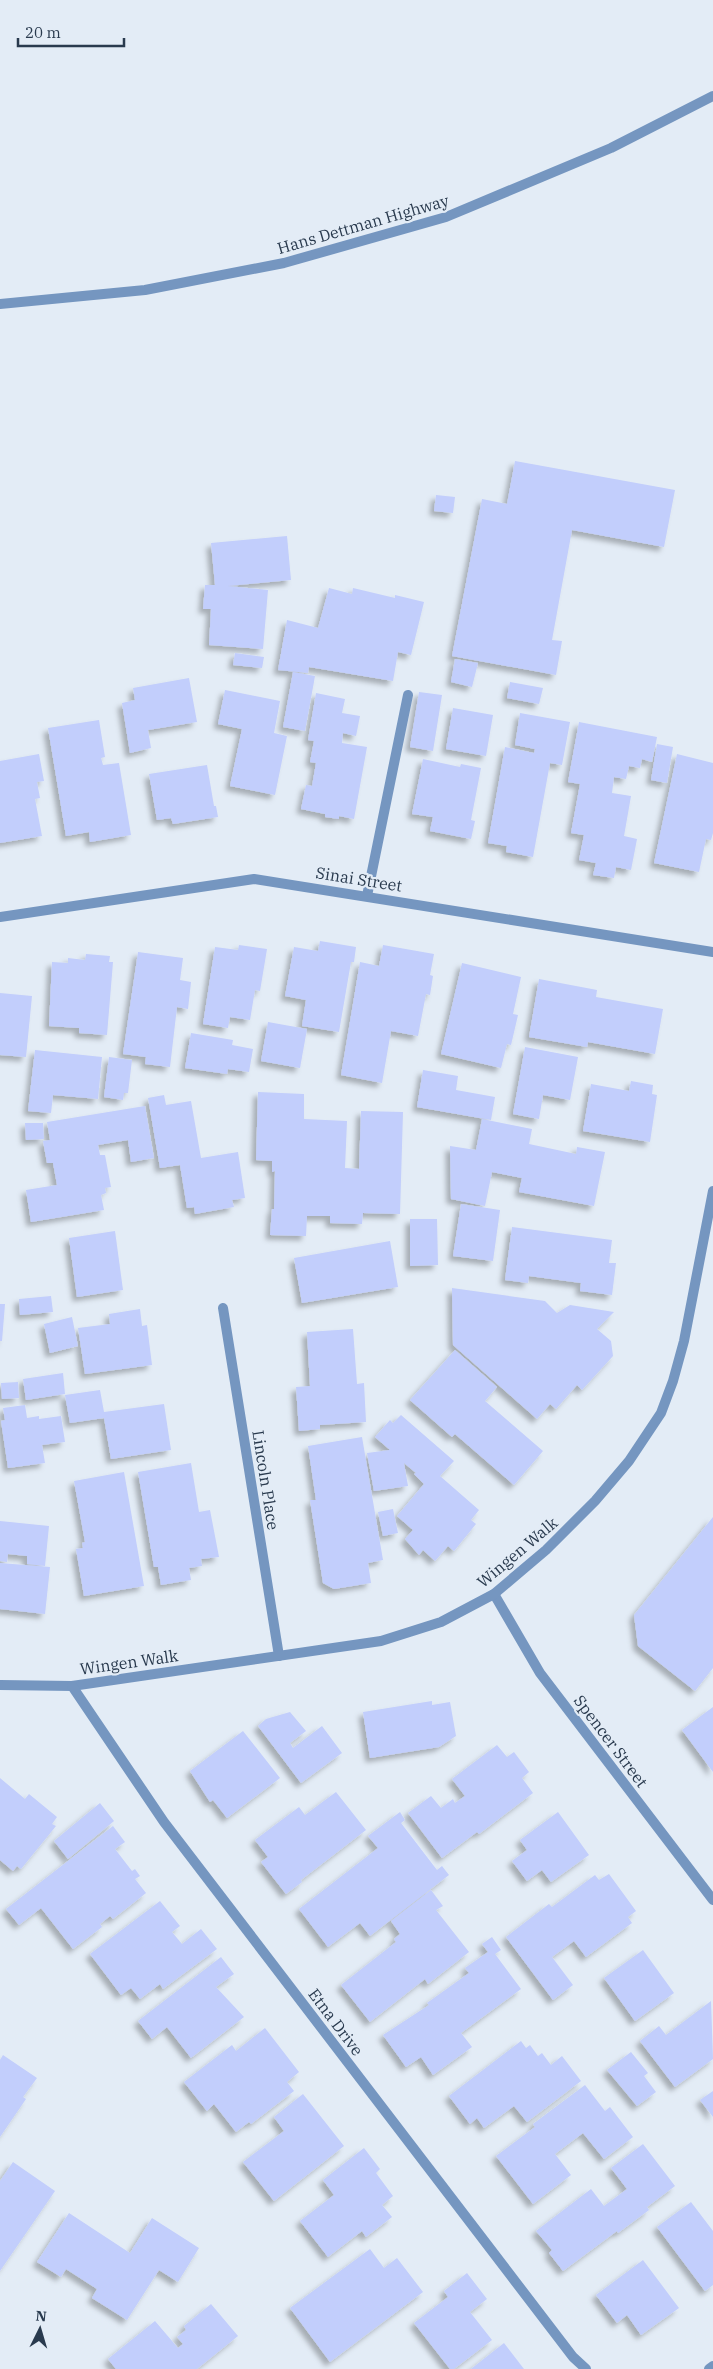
<svg xmlns="http://www.w3.org/2000/svg" width="713" height="2369" viewBox="0 0 713 2369" font-family="'IBM Plex Serif',serif">
<style>
.building{fill:#c2cefc;filter:url(#shadow)}
.lines{fill:none;stroke-linecap:round;stroke-linejoin:round}
.service{stroke:#7596c0;stroke-width:10}
.minor{stroke:#7596c0;stroke-width:10}
.tertiary{stroke:#7596c0;stroke-width:10}
.labels{text-anchor:middle;dominant-baseline:central;stroke-width:4.5;stroke-linejoin:round;paint-order:stroke}
.street-label{font-size:16px;fill:#293a4e;stroke:#e3ecf6}
</style>
<defs>
<filter id="shadow"><feDropShadow dx="-4.5" dy="4.5" stdDeviation="2.5" flood-color="#0004"/></filter>
</defs>
<rect width="100%" height="100%" fill="#e3ecf6"/>
<g class="building">
<polygon points="515,461 675,490 664,547 572,530 552,640 562,641 556,675 452,656 482,499 507,504"/>
<polygon points="436,495 455,497 453,513 434,511"/>
<polygon points="287,536 291,580 228,586 268,590 263,649 209,645 211,609 203,609 205,585 215,585 211,543"/>
<polygon points="329,588 352,594 353,588 395,598 395,595 424,602 411,655 398,652 393,681 309,667 308,673 278,670 287,620 318,628"/>
<polygon points="235,653 264,657 262,668 233,665"/>
<polygon points="455,659 478,663 472,687 451,682"/>
<polygon points="293,672 315,676 305,731 283,727"/>
<polygon points="189,678 197,722 148,730 151,748 130,753 122,703 135,700 133,688"/>
<polygon points="510,682 543,688 539,704 507,698"/>
<polygon points="225,690 280,701 274,733 287,736 275,795 230,786 242,729 218,724"/>
<polygon points="419,692 442,695 433,751 410,747"/>
<polygon points="316,693 345,699 342,713 360,716 356,736 343,733 342,743 367,747 354,819 339,816 339,819 325,817 325,814 301,809 306,785 312,786 316,763 310,762 314,741 308,740"/>
<polygon points="453,708 493,715 486,756 446,749"/>
<polygon points="520,713 570,722 562,765 550,763 533,857 506,852 507,846 488,843 505,747 534,753 535,749 515,745"/>
<polygon points="99,720 105,757 101,758 103,765 119,763 131,835 90,842 89,832 66,836 48,728"/>
<polygon points="579,722 657,737 652,762 642,759 640,768 629,766 626,779 614,777 612,793 631,796 624,836 637,839 631,870 616,867 614,878 593,875 596,863 579,860 584,835 571,833 580,784 568,782"/>
<polygon points="657,744 673,747 667,783 651,780"/>
<polygon points="39,754 44,781 37,782 40,798 35,799 42,836 0,843 0,761"/>
<polygon points="677,754 713,763 713,833 711,840 706,839 699,872 654,863"/>
<polygon points="423,759 460,767 461,764 481,768 471,820 475,821 471,839 430,831 433,817 412,814"/>
<polygon points="207,765 214,806 216,806 218,817 173,824 171,818 157,820 149,774"/>
<polygon points="320,941 356,947 354,962 351,962 339,1032 302,1026 306,1000 285,996 294,947 318,951"/>
<polygon points="239,945 267,949 260,991 255,990 250,1020 230,1017 228,1028 203,1024 215,947 238,950"/>
<polygon points="383,945 434,954 430,975 433,976 430,995 426,994 418,1036 391,1031 382,1083 341,1075 360,962 379,966"/>
<polygon points="138,952 183,958 180,980 191,982 188,1009 177,1007 170,1067 145,1064 146,1057 123,1054"/>
<polygon points="86,954 110,956 109,962 113,962 107,1035 79,1033 79,1028 49,1026 52,962 68,963 68,958 85,960"/>
<polygon points="462,963 521,977 513,1014 518,1015 511,1045 507,1044 501,1068 441,1054"/>
<polygon points="539,979 597,990 596,997 663,1009 655,1054 588,1042 587,1047 529,1037"/>
<polygon points="0,993 32,996 26,1057 0,1055"/>
<polygon points="268,1022 307,1029 300,1068 261,1061"/>
<polygon points="191,1033 233,1040 232,1045 253,1049 249,1072 228,1069 227,1074 185,1068"/>
<polygon points="525,1047 578,1057 570,1100 543,1095 539,1119 513,1114"/>
<polygon points="35,1050 102,1057 98,1099 53,1095 51,1113 28,1111"/>
<polygon points="109,1057 132,1060 128,1093 124,1093 123,1100 104,1097"/>
<polygon points="423,1070 458,1076 456,1090 495,1097 491,1120 417,1107"/>
<polygon points="631,1081 653,1085 652,1094 657,1095 650,1142 583,1131 591,1084 629,1091"/>
<polygon points="258,1092 304,1094 304,1119 347,1121 345,1168 359,1169 361,1111 403,1112 400,1214 363,1213 362,1224 330,1223 330,1216 307,1216 306,1236 270,1235 272,1209 274,1209 275,1171 272,1172 272,1161 256,1160"/>
<polygon points="164,1095 166,1105 191,1101 201,1158 238,1152 245,1198 232,1200 234,1207 195,1214 194,1207 187,1208 180,1165 160,1168 148,1098"/>
<polygon points="145,1106 154,1158 131,1162 128,1140 98,1145 100,1155 105,1155 111,1187 105,1188 106,1193 101,1195 104,1210 31,1222 26,1190 57,1185 53,1163 47,1163 43,1141 50,1140 47,1122"/>
<polygon points="482,1119 532,1129 529,1144 576,1154 577,1147 605,1152 594,1206 519,1192 522,1178 492,1172 485,1206 451,1199 450,1146 476,1150"/>
<polygon points="25,1123 43,1123 44,1139 26,1140"/>
<polygon points="461,1204 500,1210 493,1261 453,1256"/>
<polygon points="410,1219 437,1219 438,1265 410,1266"/>
<polygon points="512,1227 612,1240 609,1263 616,1263 612,1295 580,1291 581,1283 529,1276 528,1283 505,1280"/>
<polygon points="115,1231 123,1290 77,1297 69,1238"/>
<polygon points="390,1241 398,1287 302,1303 294,1258"/>
<polygon points="452,1288 545,1301 557,1313 570,1305 614,1312 597,1329 611,1341 613,1356 582,1390 577,1385 556,1409 550,1404 537,1419 453,1345"/>
<polygon points="51,1296 53,1312 20,1315 19,1299"/>
<polygon points="0,1304 5,1304 2,1341 0,1341"/>
<polygon points="140,1309 142,1326 147,1325 152,1365 85,1374 78,1328 110,1324 109,1314"/>
<polygon points="72,1317 78,1346 50,1353 44,1324"/>
<polygon points="353,1329 357,1384 364,1383 366,1422 320,1425 320,1429 299,1431 296,1387 310,1386 307,1332"/>
<polygon points="455,1350 497,1387 485,1401 543,1451 514,1485 455,1434 452,1437 410,1400"/>
<polygon points="63,1373 65,1394 26,1400 23,1379"/>
<polygon points="18,1382 19,1398 2,1399 1,1383"/>
<polygon points="100,1390 104,1412 164,1404 171,1450 111,1459 104,1418 70,1423 65,1395"/>
<polygon points="25,1405 27,1418 39,1416 39,1419 61,1416 65,1442 42,1445 45,1463 8,1468 1,1421 5,1420 3,1408"/>
<polygon points="401,1415 454,1461 440,1476 479,1510 471,1520 476,1524 454,1551 448,1546 435,1561 423,1550 419,1555 405,1539 413,1530 397,1516 424,1484 414,1474 416,1473 404,1463 408,1486 374,1491 367,1453 390,1450 375,1437 390,1420 393,1423"/>
<polygon points="362,1437 383,1560 368,1563 371,1583 334,1589 323,1583 310,1500 316,1500 308,1446"/>
<polygon points="191,1463 199,1512 210,1510 219,1557 201,1559 202,1566 189,1568 191,1580 161,1585 158,1567 154,1567 138,1472"/>
<polygon points="124,1472 144,1586 84,1596 76,1549 83,1548 82,1543 85,1542 74,1481"/>
<polygon points="393,1509 398,1533 383,1536 378,1512"/>
<polygon points="713,1517 713,1668 695,1691 638,1646 634,1615"/>
<polygon points="0,1521 49,1526 45,1566 27,1564 27,1556 8,1554 7,1562 0,1561"/>
<polygon points="0,1563 50,1567 45,1614 0,1609"/>
<polygon points="432,1701 432,1705 450,1702 456,1736 439,1747 370,1758 363,1712"/>
<polygon points="713,1707 713,1772 682,1730"/>
<polygon points="290,1712 306,1731 290,1743 293,1748 322,1726 342,1753 301,1783 258,1726 266,1719"/>
<polygon points="243,1731 280,1778 227,1818 213,1800 210,1802 190,1771"/>
<polygon points="497,1745 507,1757 514,1752 529,1772 522,1778 533,1793 479,1834 477,1832 442,1858 408,1813 431,1796 441,1808 453,1799 455,1803 465,1796 452,1779"/>
<polygon points="0,1778 25,1799 29,1794 57,1817 52,1824 56,1826 21,1869 17,1866 13,1871 0,1860"/>
<polygon points="336,1792 366,1830 301,1880 302,1882 286,1894 261,1862 268,1857 255,1840 299,1807 305,1815"/>
<polygon points="100,1803 114,1821 68,1859 54,1841"/>
<polygon points="400,1812 405,1820 401,1823 437,1870 442,1866 449,1875 370,1936 360,1923 328,1947 299,1909 378,1848 368,1836"/>
<polygon points="558,1812 589,1855 551,1882 542,1870 527,1881 512,1861 527,1850 520,1840"/>
<polygon points="113,1826 125,1842 115,1849 132,1871 135,1869 140,1876 135,1879 146,1893 113,1919 110,1916 100,1924 102,1927 73,1949 41,1908 19,1925 6,1909"/>
<polygon points="609,1874 636,1911 628,1917 632,1923 586,1957 574,1941 552,1957 573,1985 553,2000 506,1937 549,1904 552,1907 595,1875 599,1880"/>
<polygon points="431,1890 443,1906 436,1910 469,1952 428,1984 425,1979 370,2022 341,1985 396,1942 394,1939 400,1934 391,1921"/>
<polygon points="160,1901 180,1926 172,1932 182,1944 201,1929 217,1949 163,1989 160,1984 140,1999 131,1988 121,1995 90,1954"/>
<polygon points="492,1937 501,1950 495,1954 521,1989 461,2033 472,2047 433,2075 421,2057 406,2067 383,2035 429,2005 427,2003 469,1973 465,1968 488,1952 482,1944"/>
<polygon points="643,1950 674,1993 635,2021 604,1978"/>
<polygon points="221,1957 234,1974 216,1987 244,2017 191,2058 167,2027 152,2039 138,2021"/>
<polygon points="711,2001 713,2059 675,2087 640,2041 659,2026 666,2035"/>
<polygon points="265,2028 299,2072 287,2082 294,2091 251,2124 249,2122 236,2132 214,2104 207,2111 184,2082 232,2045 236,2051"/>
<polygon points="521,2041 526,2048 530,2045 538,2056 542,2053 551,2065 562,2056 581,2081 527,2122 514,2106 484,2128 477,2118 470,2124 449,2096"/>
<polygon points="631,2052 648,2073 644,2076 656,2092 637,2106 607,2070"/>
<polygon points="3,2055 37,2078 23,2097 26,2099 0,2137 0,2060"/>
<polygon points="585,2085 605,2111 610,2107 633,2137 604,2159 583,2133 555,2154 571,2175 533,2204 496,2156 535,2127 533,2124"/>
<polygon points="713,2091 713,2117 700,2100"/>
<polygon points="303,2094 344,2146 274,2201 243,2162 284,2131 274,2117"/>
<polygon points="643,2144 675,2186 647,2207 649,2210 618,2233 617,2231 563,2271 549,2253 552,2250 536,2231 591,2189 604,2206 627,2189 611,2168"/>
<polygon points="364,2148 380,2169 376,2173 393,2196 382,2205 392,2217 366,2237 362,2231 328,2257 300,2221 334,2195 323,2180"/>
<polygon points="13,2162 55,2191 0,2271 0,2181"/>
<polygon points="691,2202 713,2231 713,2285 705,2291 657,2227"/>
<polygon points="69,2213 130,2253 152,2218 199,2248 178,2282 159,2270 127,2320 92,2298 97,2289 66,2269 61,2277 37,2262"/>
<polygon points="370,2249 384,2268 397,2258 423,2292 330,2362 290,2308"/>
<polygon points="643,2260 679,2308 641,2335 627,2315 617,2323 596,2295"/>
<polygon points="467,2273 487,2299 470,2312 492,2340 454,2369 450,2369 414,2323 448,2297 444,2291"/>
<polygon points="211,2304 238,2336 197,2369 116,2369 108,2359 155,2321 178,2348 183,2344 177,2337 186,2330 184,2326"/>
<polygon points="504,2343 524,2369 471,2369"/>
</g>
<g class="lines">
<polyline class="service" points="367,896 408,695"/>
<g class="minor">
<polyline points="0,917 254,879 713,952"/>
<polyline points="223,1308 279,1656"/>
<polyline points="494,1594 540,1673 713,1900"/>
<polyline points="0,1685 72,1686 381,1641 441,1622 494,1594 546,1550 595,1501 629,1461 661,1413 673,1381 684,1341 713,1191"/>
<polyline points="72,1686 164,1822 573,2357 586,2369"/>
<polyline points="709,2369 713,2366"/>
</g>
<polyline class="tertiary" points="0,304 145,290 284,263 446,217 611,148 713,96"/>
</g>
<g class="labels">
<g class="street-label">
<text transform="translate(363 224) rotate(-16)">Hans Dettman Highway</text>
<text transform="translate(359 879) rotate(9)">Sinai Street</text>
<text transform="translate(266 1480) rotate(81)">Lincoln Place</text>
<text transform="translate(517 1552) rotate(-40)">Wingen Walk</text>
<text transform="translate(129 1662) rotate(-8)">Wingen Walk</text>
<text transform="translate(611 1741) rotate(53)">Spencer Street</text>
<text transform="translate(336 2022) rotate(53)">Etna Drive</text>
</g>
</g>
<g transform="translate(40 2329) rotate(5)" stroke="#e3ecf6" stroke-width="4" paint-order="stroke">
<path d="M0-4L9 19L0 12L-9 19Z" fill="#293a4e"/>
<text y="-8" font-size="14" font-weight="bold" text-anchor="middle" fill="#293a4e">N</text>
</g>
<path d="M18 38v8h106v-8" fill="none" stroke="#293a4e" stroke-width="2.5"/>
<text x="25" y="38" font-size="15" fill="#293a4e" stroke="#e3ecf6" stroke-width="4" paint-order="stroke">20 m</text>
</svg>
